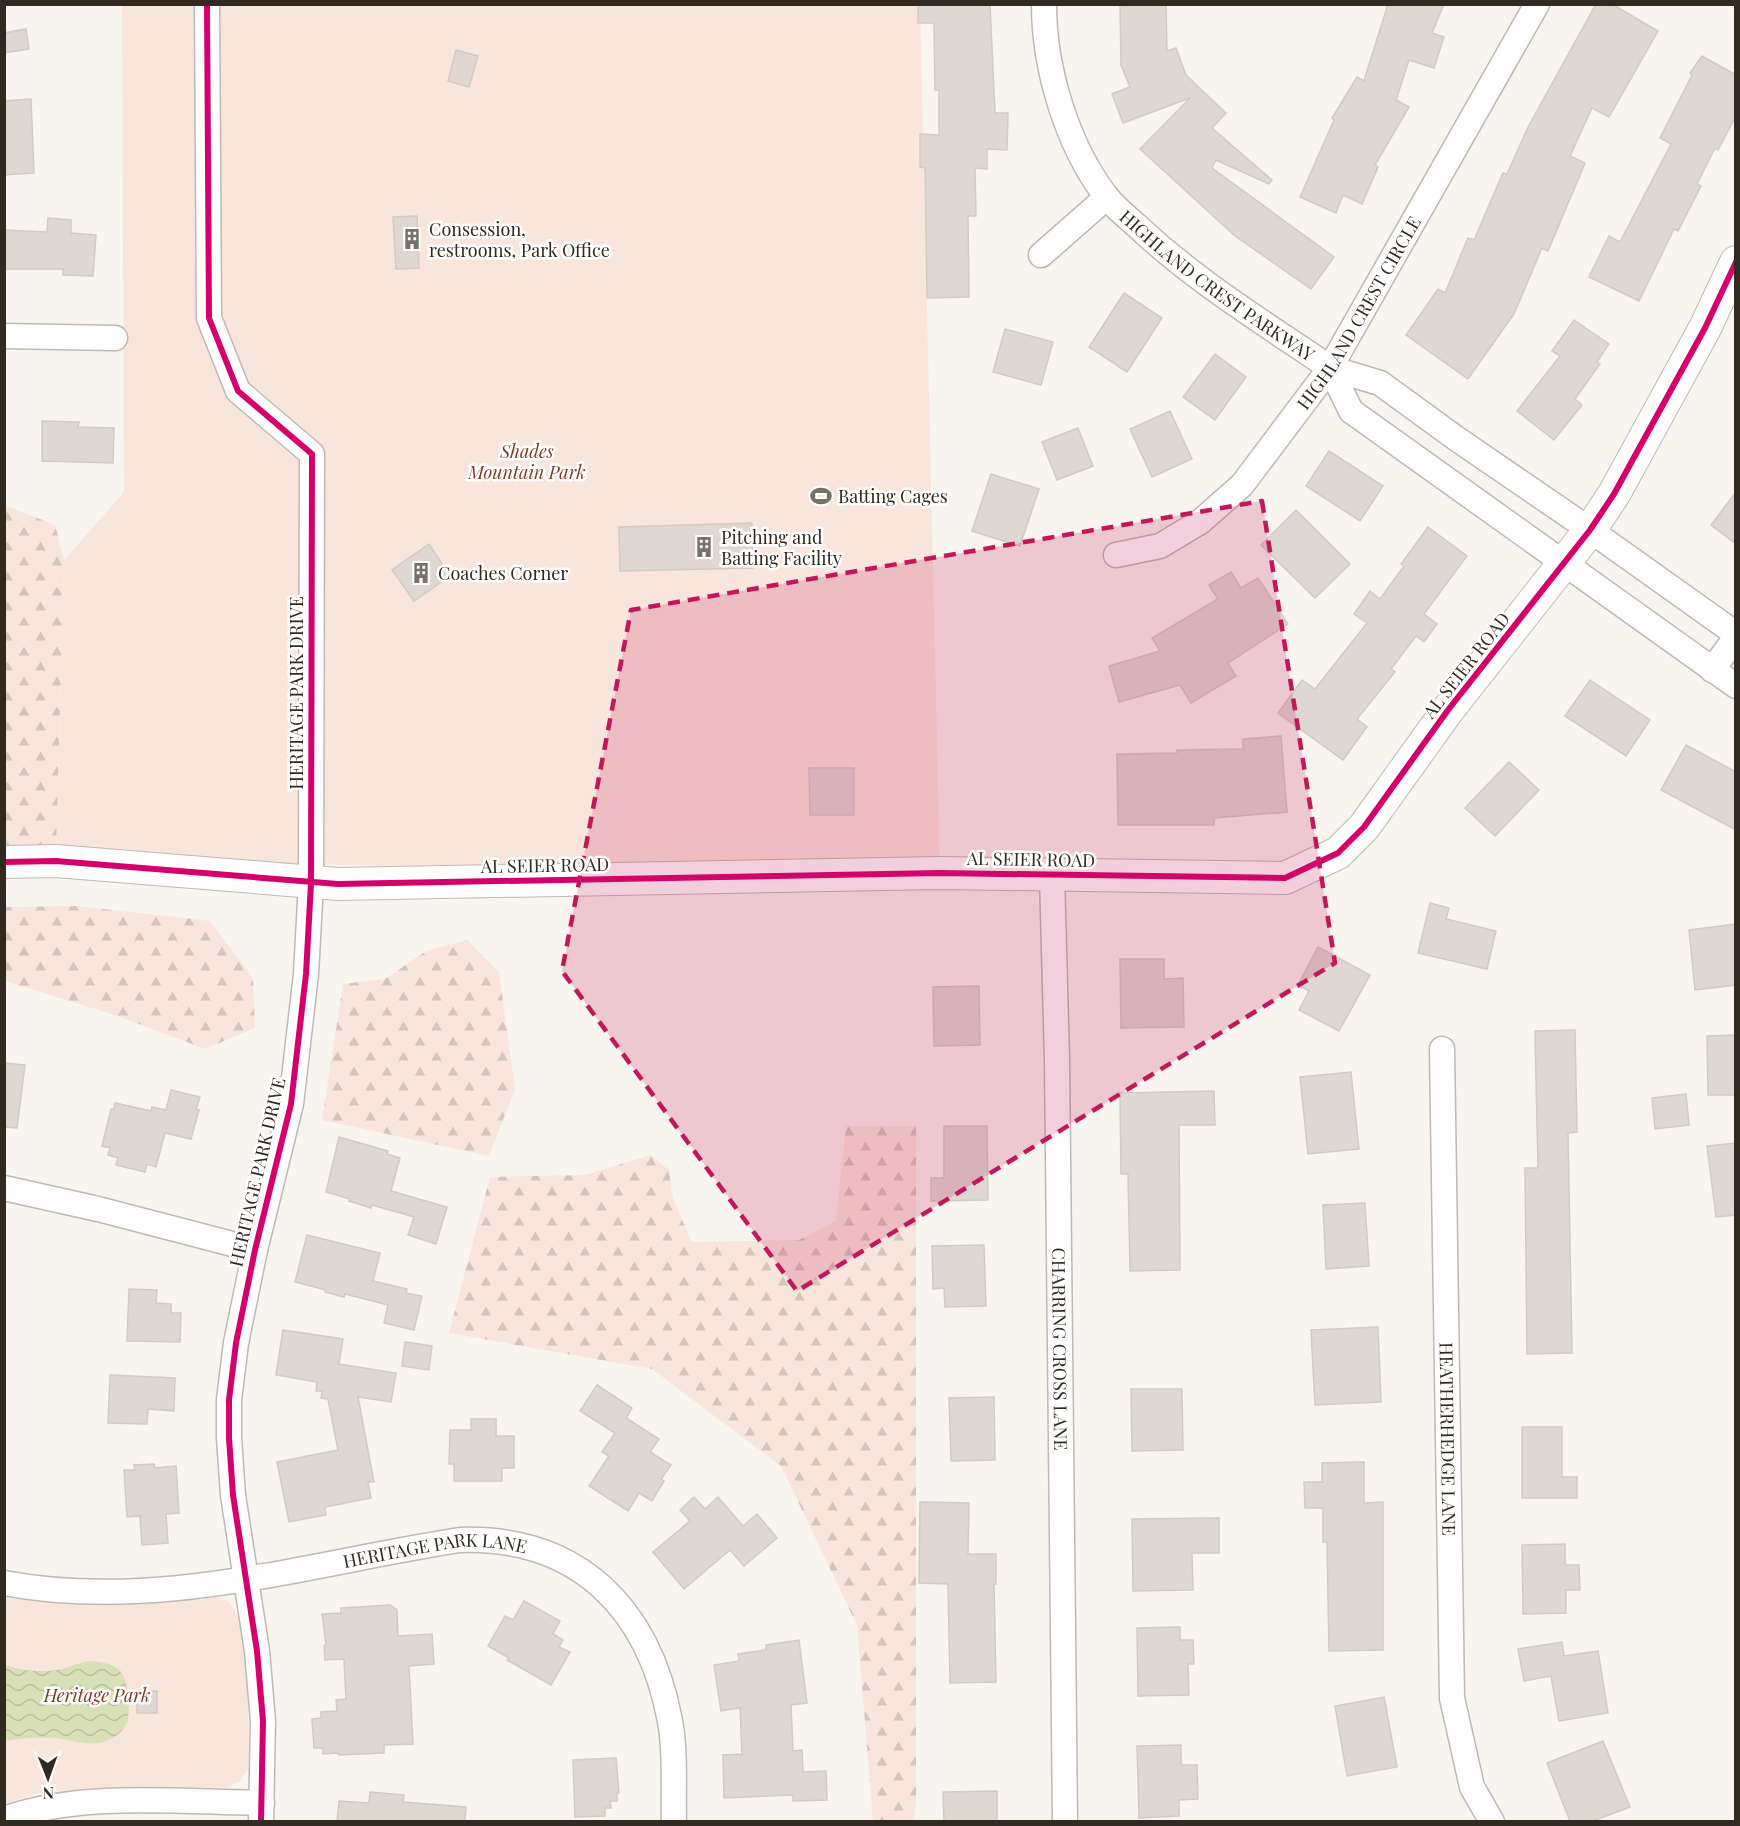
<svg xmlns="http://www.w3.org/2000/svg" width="1740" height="1826" viewBox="0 0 1740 1826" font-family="'Playfair Display',serif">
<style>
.green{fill:#f8e6dd}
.forest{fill:url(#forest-firs)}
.water{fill:url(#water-waves)}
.building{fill:#dfd8d2;stroke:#d2cbc5;stroke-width:1.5}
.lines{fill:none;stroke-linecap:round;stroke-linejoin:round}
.minor-casing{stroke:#bebab3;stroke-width:27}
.tertiary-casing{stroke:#bebab3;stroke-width:34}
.minor{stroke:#fefdfd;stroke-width:24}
.tertiary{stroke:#fefdfd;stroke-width:32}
.cycleway-casing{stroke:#fff;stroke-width:10}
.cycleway{stroke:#d6006c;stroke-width:6}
.marked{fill:#c2185b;fill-opacity:0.2;stroke:#c2185b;stroke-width:4.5;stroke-dasharray:12 8;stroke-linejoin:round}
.labels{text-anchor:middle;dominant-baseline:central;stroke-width:5;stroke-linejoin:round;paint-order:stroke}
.poi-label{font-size:18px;fill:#302a20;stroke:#fff;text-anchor:start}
.street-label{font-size:18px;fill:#302a20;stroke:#fff}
.park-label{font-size:18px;font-style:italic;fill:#803a23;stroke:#fff}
</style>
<defs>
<pattern id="forest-firs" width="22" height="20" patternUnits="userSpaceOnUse" patternTransform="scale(1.5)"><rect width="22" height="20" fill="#f8e6dd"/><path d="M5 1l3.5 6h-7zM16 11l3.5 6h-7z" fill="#d5c5bd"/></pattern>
<pattern id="water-waves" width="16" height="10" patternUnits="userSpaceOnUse" patternTransform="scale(1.5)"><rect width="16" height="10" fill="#d9dfb7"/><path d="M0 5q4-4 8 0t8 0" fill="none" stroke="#bbc09d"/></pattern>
</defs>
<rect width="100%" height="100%" fill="#f8f4ef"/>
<g class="green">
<polygon points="122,5 920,5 940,873 56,861 64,560 124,492"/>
<polygon points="215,1597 228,1601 240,1618 247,1681 249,1742 248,1769 240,1781 227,1787 219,1787 90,1788 38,1793 5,1804 4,1598 75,1603 156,1603"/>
</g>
<g class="forest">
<polygon points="5,505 55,525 64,560 56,853 5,853"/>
<polygon points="77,906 210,921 253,978 255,1028 205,1049 115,1015 5,981 5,907"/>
<polygon points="467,940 499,972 515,1089 489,1156 322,1120 343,984 385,979 426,951"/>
<polygon points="846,1126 916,1126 916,1805 913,1821 873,1821 857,1625 781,1466 652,1369 449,1333 490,1177 585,1175 651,1155 669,1170 673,1199 692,1242 799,1240 836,1221"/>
</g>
<path class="water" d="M90,1661c9,1 20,2 27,7 12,8 13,39 11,52 -2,9 -11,16 -19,20 -18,8 -35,0 -54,-2 -17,-1 -34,0 -50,3v-76c17,6 39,8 57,4 10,-3 19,-7 28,-8z"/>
<g class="building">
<polygon points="918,4 990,4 995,113 1008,113 1007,150 987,149 987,169 975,168 976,216 968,216 969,297 927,298 925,168 920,167 920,134 939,135 939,90 935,90 934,23 918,23"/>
<polygon points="1120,4 1166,4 1167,51 1176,48 1186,75 1226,113 1212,128 1272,180 1269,184 1216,160 1212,168 1334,257 1311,289 1235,236 1140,149 1190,98 1123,123 1112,94 1130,87 1121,65"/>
<polygon points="1388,4 1444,4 1432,33 1444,37 1434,68 1409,60 1396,100 1409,107 1375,165 1378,167 1362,204 1343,195 1336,213 1300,197 1334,120 1332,118 1357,77 1364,81"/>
<polygon points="1596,4 1612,4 1658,31 1609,117 1592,108 1570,156 1585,163 1548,251 1542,248 1514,314 1468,379 1406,335 1438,289 1445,293 1468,238 1474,240 1503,173 1507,174 1528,127"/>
<polygon points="26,29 29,49 4,53 4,33"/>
<polygon points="456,50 478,56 469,87 448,81"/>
<polygon points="1702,56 1736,75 1736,116 1718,150 1715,148 1697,184 1701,186 1678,231 1674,229 1639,301 1589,277 1609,236 1620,242 1671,144 1660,138 1692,75 1690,73"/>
<polygon points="31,99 34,173 4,175 4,101"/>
<polygon points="417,216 419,268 396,269 393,217"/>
<polygon points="48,218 71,220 71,233 96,235 93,276 63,275 63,269 4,269 4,230 47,232"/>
<polygon points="1124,293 1162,318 1127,372 1089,347"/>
<polygon points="1574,320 1609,344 1597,362 1600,364 1575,399 1582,405 1554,440 1517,411 1560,356 1552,351"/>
<polygon points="1005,329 1053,342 1041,385 993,372"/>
<polygon points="1215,354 1246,377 1215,420 1183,397"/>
<polygon points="1170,411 1192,459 1152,477 1130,429"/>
<polygon points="42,421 79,422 78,427 114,428 113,463 42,461"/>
<polygon points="1078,428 1093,466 1057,480 1042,442"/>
<polygon points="1329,451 1383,486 1360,521 1306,486"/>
<polygon points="991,474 1039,489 1020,546 972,531"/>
<polygon points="1736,492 1736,544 1711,525"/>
<polygon points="1296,510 1350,564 1315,598 1261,545"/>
<polygon points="752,523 753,568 620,571 619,527"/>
<polygon points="1428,527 1467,556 1424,614 1437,624 1424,642 1416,636 1391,669 1395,672 1357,719 1367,727 1343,760 1278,713 1302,680 1315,689 1367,623 1354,614 1370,591 1380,599 1404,566 1401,564"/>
<polygon points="429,544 450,576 414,601 392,570"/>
<polygon points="1231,572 1241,588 1258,578 1288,624 1228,663 1236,676 1191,703 1180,685 1119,702 1109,666 1160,651 1152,638 1218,599 1209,585"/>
<polygon points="1590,680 1650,720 1626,756 1565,716"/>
<polygon points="1281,736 1287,812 1214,818 1214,825 1118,825 1117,754 1177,753 1177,750 1243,749 1243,739"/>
<polygon points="1686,745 1736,772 1736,830 1661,790"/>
<polygon points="1509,762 1539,790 1495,836 1465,808"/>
<polygon points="809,768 854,768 854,815 810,815"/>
<polygon points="1430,903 1449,908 1446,919 1496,931 1487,969 1418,953"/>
<polygon points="1736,924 1736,985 1695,990 1689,930"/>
<polygon points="1318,947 1370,975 1339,1031 1299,1010 1309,991 1298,985"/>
<polygon points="1120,959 1164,959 1164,979 1183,978 1184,1027 1121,1028"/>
<polygon points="979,986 980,1045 934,1046 933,987"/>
<polygon points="1575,1030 1577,1132 1568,1133 1572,1353 1527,1354 1525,1168 1538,1168 1535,1031"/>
<polygon points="1736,1035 1736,1095 1708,1095 1707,1036"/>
<polygon points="4,1063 25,1065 17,1128 4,1127"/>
<polygon points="1351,1072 1359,1149 1308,1154 1300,1077"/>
<polygon points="171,1090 200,1097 196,1109 199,1110 191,1139 165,1133 156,1167 147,1164 145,1172 116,1165 118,1158 108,1155 110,1148 102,1146 111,1109 114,1109 115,1103 151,1111 152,1107 166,1110"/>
<polygon points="1214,1091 1215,1125 1179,1125 1180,1270 1130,1271 1128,1174 1121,1174 1120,1093"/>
<polygon points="1686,1094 1689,1125 1655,1129 1652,1098"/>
<polygon points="944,1126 987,1126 988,1200 931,1201 931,1178 944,1178"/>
<polygon points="339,1137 388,1151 387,1154 400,1158 391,1191 447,1207 436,1244 408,1235 414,1217 372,1205 371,1208 349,1201 350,1199 326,1192"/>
<polygon points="1736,1143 1736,1215 1716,1217 1707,1146"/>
<polygon points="1365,1203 1369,1266 1326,1269 1323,1205"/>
<polygon points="307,1235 380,1253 373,1281 407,1289 406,1293 422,1296 414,1330 384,1323 388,1305 345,1294 344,1297 325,1292 326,1290 295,1282"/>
<polygon points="984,1245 986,1306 945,1307 944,1288 933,1289 932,1246"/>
<polygon points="129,1289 157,1290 156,1303 171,1304 171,1313 181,1313 180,1342 127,1341"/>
<polygon points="1378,1327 1381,1402 1315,1405 1311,1330"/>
<polygon points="283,1330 343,1339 339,1364 396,1373 391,1402 358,1397 374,1482 368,1482 371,1498 325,1507 326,1515 289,1522 277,1462 338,1450 328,1399 321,1398 322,1391 316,1391 317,1382 276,1375"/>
<polygon points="405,1342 432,1346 429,1370 402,1366"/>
<polygon points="110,1375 175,1378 174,1411 148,1409 147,1424 108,1423"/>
<polygon points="597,1385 632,1408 626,1418 659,1439 650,1452 671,1465 661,1479 664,1481 652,1501 639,1493 628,1511 589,1486 609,1456 602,1452 615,1433 580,1411"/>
<polygon points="1131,1389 1182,1389 1183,1450 1132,1451"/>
<polygon points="994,1397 995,1460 951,1461 949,1398"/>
<polygon points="471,1419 496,1419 496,1436 514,1436 514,1468 502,1468 502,1481 454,1481 454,1464 449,1464 450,1430 471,1430"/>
<polygon points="1522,1427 1562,1427 1562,1477 1577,1477 1577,1498 1522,1498"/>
<polygon points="1364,1462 1364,1503 1383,1502 1383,1650 1329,1651 1327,1542 1323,1542 1323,1508 1305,1508 1304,1482 1322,1482 1322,1463"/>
<polygon points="154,1464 155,1468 176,1466 179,1513 166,1514 168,1543 142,1545 140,1516 127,1517 124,1470 135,1470 134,1465"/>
<polygon points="694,1497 705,1509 718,1497 743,1526 757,1514 777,1538 744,1566 730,1550 684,1589 653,1552 690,1521 680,1510"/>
<polygon points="920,1502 969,1503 968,1554 996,1554 996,1584 994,1584 996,1682 950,1683 948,1584 919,1583"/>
<polygon points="1219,1518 1219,1553 1192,1553 1193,1590 1133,1591 1132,1519"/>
<polygon points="1565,1544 1565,1565 1579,1565 1580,1590 1566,1590 1566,1613 1523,1614 1522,1545"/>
<polygon points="524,1601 560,1621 553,1634 563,1640 559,1647 570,1652 551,1685 507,1660 509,1658 488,1646 505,1616 513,1620"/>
<polygon points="390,1605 397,1610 398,1636 432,1634 434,1664 409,1666 413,1744 384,1745 384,1753 339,1755 338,1753 323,1754 323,1748 314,1748 312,1719 321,1718 321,1712 337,1711 336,1700 346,1699 344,1659 325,1660 324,1646 326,1644 322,1614 341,1613 341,1608"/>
<polygon points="1180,1627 1180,1640 1193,1640 1194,1664 1188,1664 1189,1695 1138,1696 1137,1628"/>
<polygon points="799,1640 807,1703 791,1705 793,1751 802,1750 803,1772 826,1771 827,1800 793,1801 793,1795 724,1798 723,1755 742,1754 740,1708 721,1711 714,1665 739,1661 738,1654 766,1650 766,1645"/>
<polygon points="1562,1642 1564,1656 1598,1651 1608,1713 1559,1721 1551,1676 1524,1681 1518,1649"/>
<polygon points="157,1691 157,1713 137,1713 137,1692"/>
<polygon points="1384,1697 1397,1767 1347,1776 1335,1706"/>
<polygon points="1603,1741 1630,1807 1593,1821 1570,1821 1547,1763"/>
<polygon points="1181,1745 1181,1765 1197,1765 1198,1799 1179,1800 1179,1816 1139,1818 1137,1746"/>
<polygon points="616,1758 619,1793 617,1793 617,1801 610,1801 611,1808 605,1808 605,1816 575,1817 573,1760"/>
<polygon points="997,1791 997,1821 944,1821 943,1792"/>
<polygon points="370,1792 404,1795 403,1802 466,1807 465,1821 337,1821 339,1801 369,1803"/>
</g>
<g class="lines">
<defs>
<g id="minor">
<polyline points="207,4 209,318 238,391 312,454 311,883 306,974 291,1104 255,1250 236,1343 229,1400 229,1438 233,1495 257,1651 263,1721 261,1822"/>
<path id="s1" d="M1044,4c0,65 23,141 62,192 8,11 20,20 30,29 58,55 128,98 194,143"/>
<polyline points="1041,255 1107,197"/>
<polyline points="4,336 115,338"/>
<path id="s2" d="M1116,555l44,-9 40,-24 42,-37 88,-117 207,-364"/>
<polyline points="1736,634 1590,530 1457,439 1380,383 1330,368 1351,411 1736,686"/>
<polyline points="1712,670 1736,637"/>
<path id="s3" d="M1052,875l5,185 8,762"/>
<path id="s4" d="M1442,1049l10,649 20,89 20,35"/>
<polyline points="4,1188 98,1209 255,1250"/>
<path id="s5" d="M4,1583c154,29 306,-20 456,-43 119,-4 189,69 210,181 6,31 3,69 4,101"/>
<path d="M4,1819c78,-28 176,-17 258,-16"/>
</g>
<polyline id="tertiary" points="4,862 56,861 338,884 940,873 1285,878 1338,853 1364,827 1448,710 1590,530 1614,494 1705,328 1736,262"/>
</defs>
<use href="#minor" class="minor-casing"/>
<use href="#tertiary" class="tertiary-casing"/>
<use href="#minor" class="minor"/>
<use href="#tertiary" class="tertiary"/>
<defs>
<g id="cycleway">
<polyline points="207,4 209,318 238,391 312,454 311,883 306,974 291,1104 255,1250 236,1343 229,1400 229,1438 233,1495 257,1651 263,1721 261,1822"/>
<polyline points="4,862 56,861 338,884 940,873 1285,878 1338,853 1364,827 1448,710 1590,530 1614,494 1705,328 1736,262"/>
</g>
</defs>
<use href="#cycleway" class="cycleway-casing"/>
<use href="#cycleway" class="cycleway"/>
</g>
<path class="marked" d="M1262,501l73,462 -538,328 -235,-320 69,-361z"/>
<defs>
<symbol id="building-bare" viewBox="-9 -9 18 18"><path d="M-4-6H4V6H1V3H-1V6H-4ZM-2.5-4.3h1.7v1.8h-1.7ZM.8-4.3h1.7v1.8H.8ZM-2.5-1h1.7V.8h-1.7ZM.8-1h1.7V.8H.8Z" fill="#767168" stroke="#fff" stroke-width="2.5" paint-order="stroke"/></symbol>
<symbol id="stadium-bare" viewBox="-9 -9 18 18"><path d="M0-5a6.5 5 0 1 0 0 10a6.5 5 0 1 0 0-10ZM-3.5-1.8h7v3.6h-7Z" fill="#767168" stroke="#fff" stroke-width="2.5" paint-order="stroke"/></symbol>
</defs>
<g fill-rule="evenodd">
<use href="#building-bare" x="397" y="224" width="30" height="30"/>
<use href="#stadium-bare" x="806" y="481" width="30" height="30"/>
<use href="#building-bare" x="689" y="532" width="30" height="30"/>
<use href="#building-bare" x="406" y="558" width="30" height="30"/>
</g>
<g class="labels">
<g class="poi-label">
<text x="429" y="229">Consession,<tspan x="429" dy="21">restrooms, Park Office</tspan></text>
<text x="838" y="496">Batting Cages</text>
<text x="721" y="537">Pitching and<tspan x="721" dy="21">Batting Facility</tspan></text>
<text x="438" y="573">Coaches Corner</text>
</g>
<g class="street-label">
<text stroke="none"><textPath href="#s1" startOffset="348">HIGHLAND CREST PARKWAY</textPath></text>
<text stroke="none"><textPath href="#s2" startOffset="356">HIGHLAND CREST CIRCLE</textPath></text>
<text transform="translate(1466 665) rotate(-52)">AL SEIER ROAD</text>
<text transform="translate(296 693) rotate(-90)">HERITAGE PARK DRIVE</text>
<text transform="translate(1031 859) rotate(1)">AL SEIER ROAD</text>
<text transform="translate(545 865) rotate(-1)">AL SEIER ROAD</text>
<text transform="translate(257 1172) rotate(-77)">HERITAGE PARK DRIVE</text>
<text stroke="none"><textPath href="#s3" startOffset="474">CHARRING CROSS LANE</textPath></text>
<text stroke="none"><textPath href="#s4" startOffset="390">HEATHERHEDGE LANE</textPath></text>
<text stroke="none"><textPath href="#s5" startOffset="435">HERITAGE PARK LANE</textPath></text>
</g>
<g class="park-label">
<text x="527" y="451">Shades<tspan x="527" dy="21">Mountain Park</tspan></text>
<text x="97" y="1695">Heritage Park</text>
</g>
</g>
<rect width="1740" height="1826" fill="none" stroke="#302a20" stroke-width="12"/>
<g transform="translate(48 1778) rotate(179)" stroke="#ffffff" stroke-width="4.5" paint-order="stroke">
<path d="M0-4.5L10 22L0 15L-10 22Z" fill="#302a20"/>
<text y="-9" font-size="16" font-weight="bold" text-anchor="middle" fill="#302a20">N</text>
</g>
</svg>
